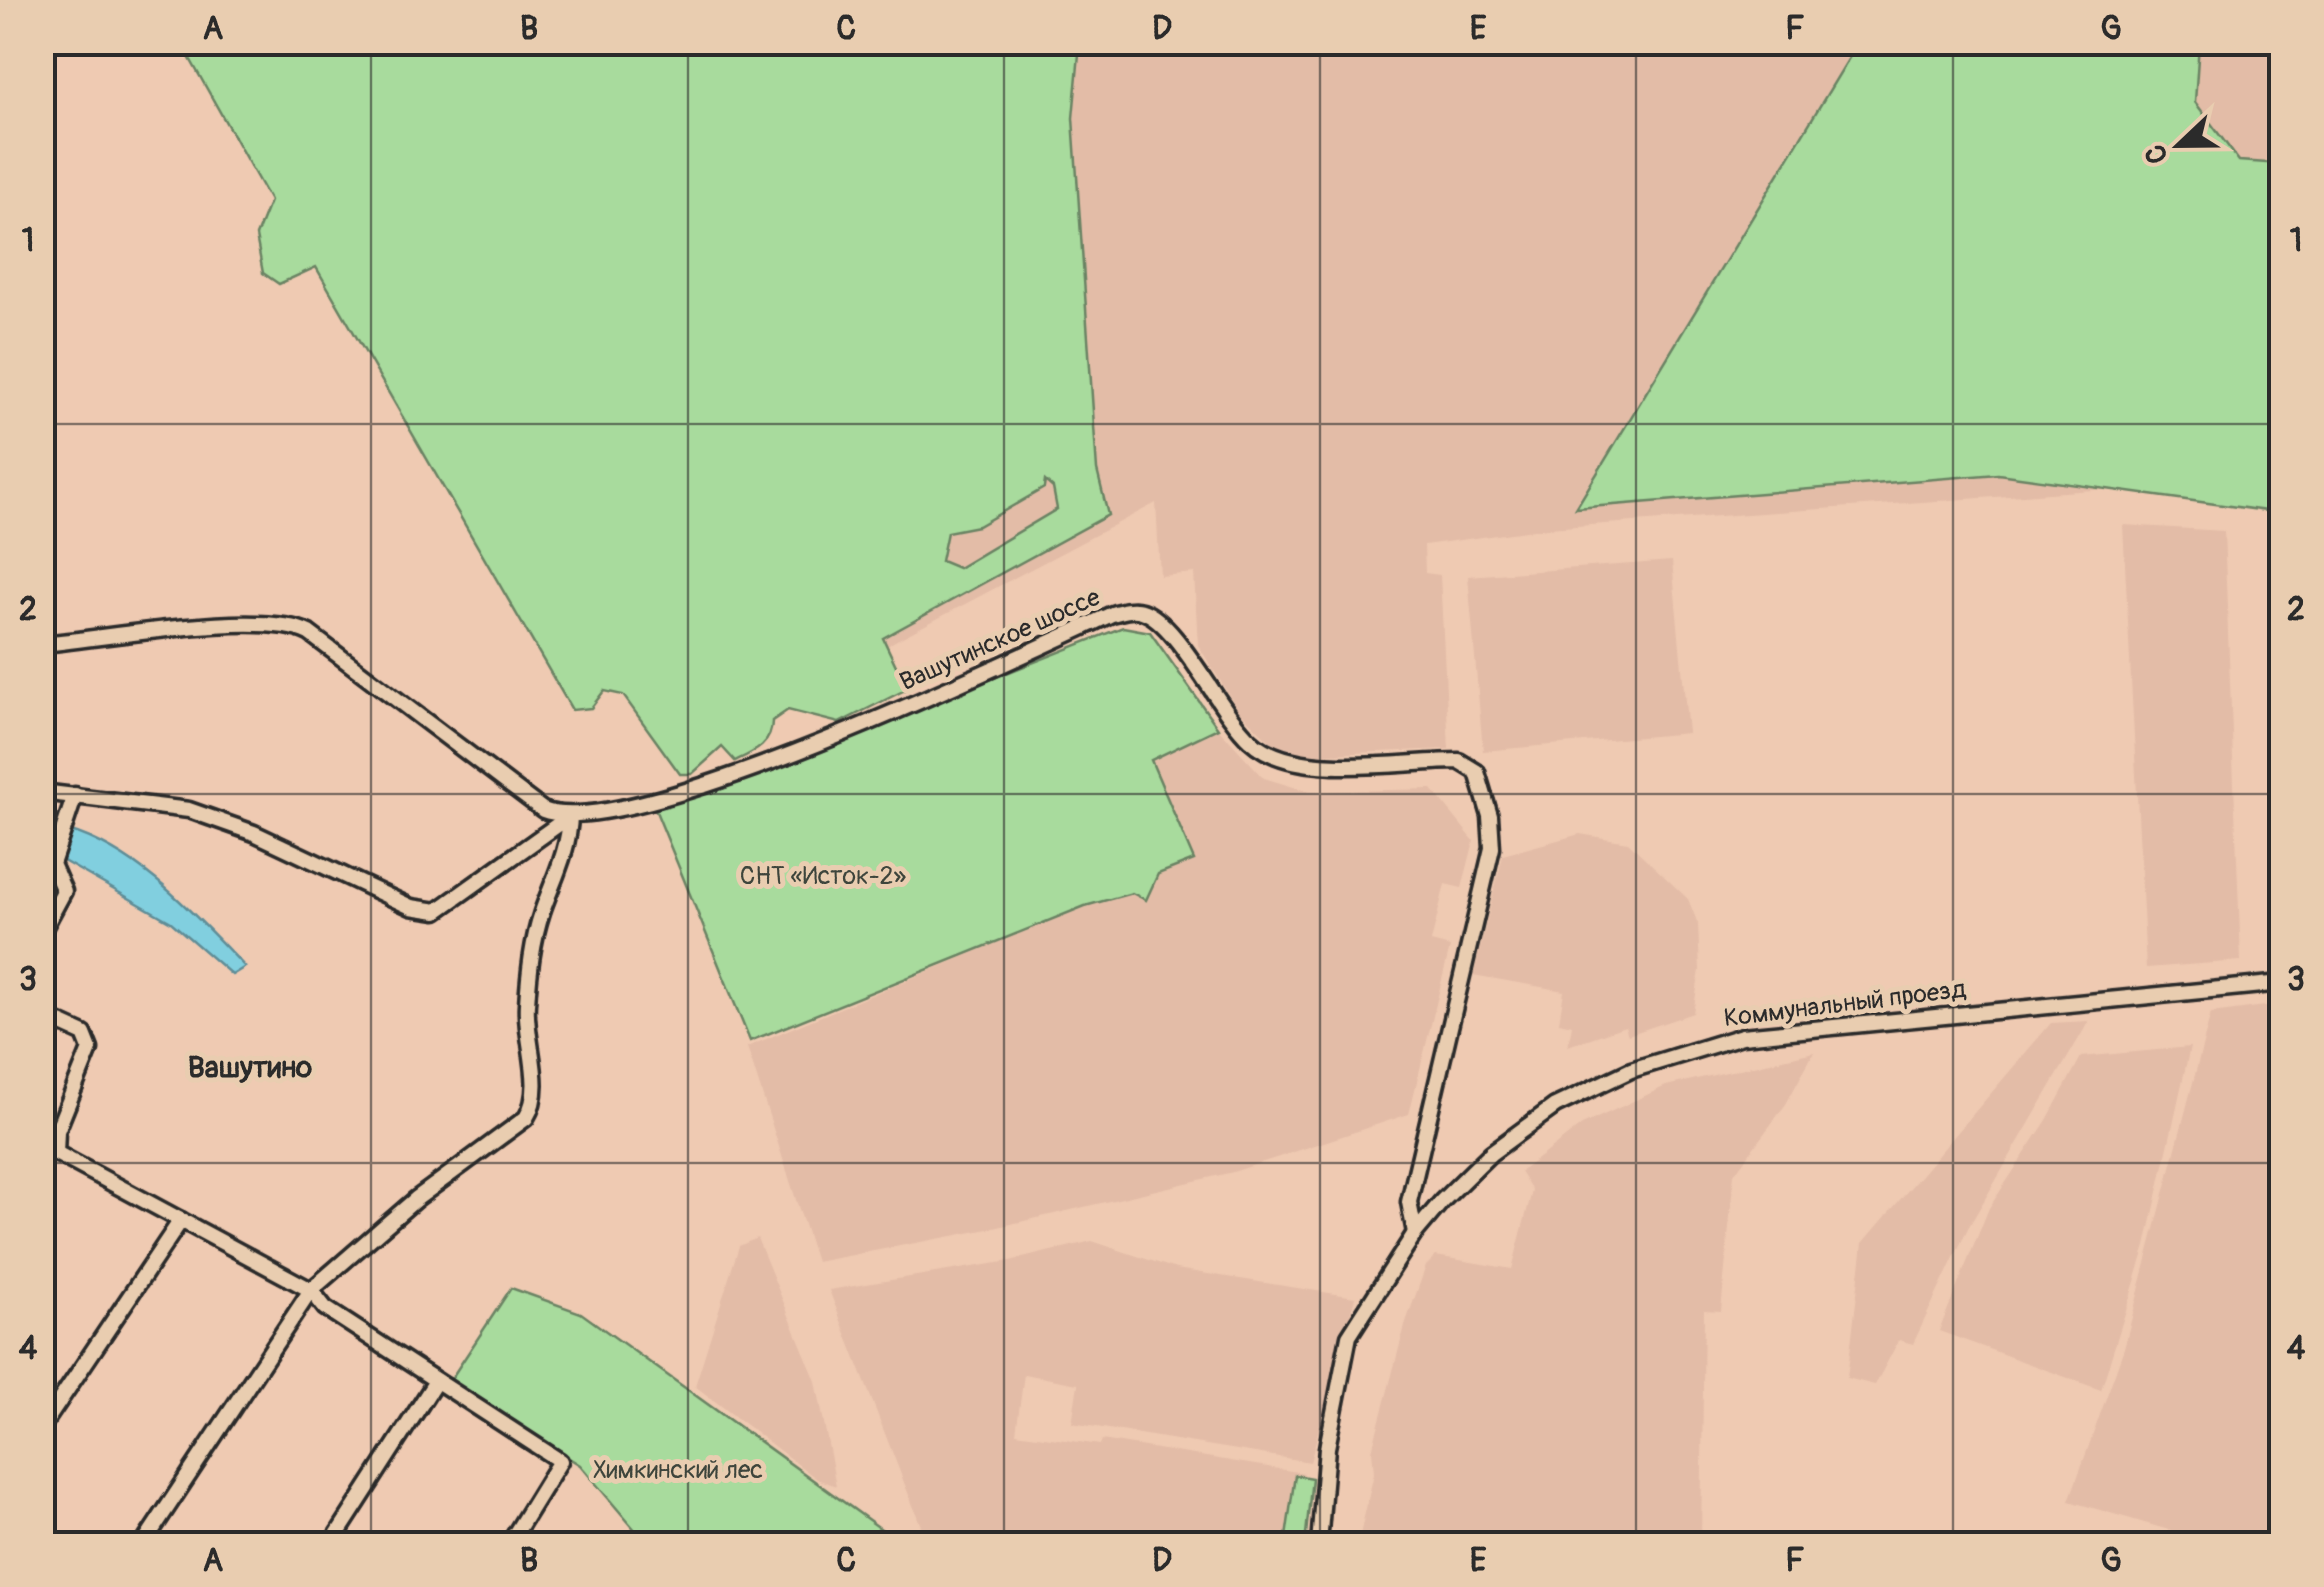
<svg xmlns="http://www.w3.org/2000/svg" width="2324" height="1587" viewBox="0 0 2324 1587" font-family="Pangolin,sans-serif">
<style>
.built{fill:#e3bca7}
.green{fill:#a8db9d;stroke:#6a8364;stroke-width:2.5;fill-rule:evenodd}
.water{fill:#81cfdf;stroke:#5f8d97;stroke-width:2.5}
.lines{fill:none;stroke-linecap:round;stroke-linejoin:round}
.minor-casing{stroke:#2b2b2b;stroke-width:21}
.minor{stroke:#e9cdb0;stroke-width:14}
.grid{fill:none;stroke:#2b2b2b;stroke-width:2.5;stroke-opacity:0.55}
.labels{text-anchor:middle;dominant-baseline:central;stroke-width:10;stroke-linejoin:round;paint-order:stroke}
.street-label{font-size:25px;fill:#2b2b2b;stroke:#e9cdb0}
.park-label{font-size:25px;fill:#3e453c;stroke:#e9cdb0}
.quarter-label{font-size:30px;font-weight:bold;fill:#2b2b2b;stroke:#e9cdb0}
.neatline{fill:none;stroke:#2b2b2b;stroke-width:4}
.grid-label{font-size:32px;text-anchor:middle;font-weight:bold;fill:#2b2b2b}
</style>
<rect width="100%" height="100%" fill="#efcab2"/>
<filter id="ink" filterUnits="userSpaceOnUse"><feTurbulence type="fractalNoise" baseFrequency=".01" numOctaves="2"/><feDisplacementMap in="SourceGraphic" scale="20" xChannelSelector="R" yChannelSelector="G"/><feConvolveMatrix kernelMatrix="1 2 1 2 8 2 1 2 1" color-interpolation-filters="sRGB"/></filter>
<g filter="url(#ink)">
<g class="built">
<polygon points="271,42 2281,43 2281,477 1548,528 1424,545 1425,573 1440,575 1449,749 1305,755 1276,747 1239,711 1198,645 1194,573 1160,576 1156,503 895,641 680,768"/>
<polygon points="2123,525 2224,531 2241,961 2146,968"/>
<polygon points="1672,561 1688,733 1483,751 1468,576"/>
<polygon points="1218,728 1264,778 1310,792 1432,789 1474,841 1462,888 1445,884 1431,942 1450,947 1409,1114 1233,1172 994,1228 816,1262 747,1047 1085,906 1132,893 1146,899 1158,874 1194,859 1150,760"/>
<polygon points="1580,834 1628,842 1688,899 1698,924 1700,970 1693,1013 1628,1035 1625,1026 1568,1046 1572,1025 1559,1022 1564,991 1473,975 1503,855"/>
<polygon points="2281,1004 2281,1544 2217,1544 2069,1501 2124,1348 2211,1013"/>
<polygon points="2089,1021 1968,1228 1913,1344 1899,1340 1875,1385 1847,1378 1863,1243 2051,1023"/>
<polygon points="2190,1047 2146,1246 2101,1390 1939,1331 1989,1208 2047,1120 2081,1057"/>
<polygon points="1814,1052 1786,1104 1734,1174 1721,1311 1704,1310 1701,1544 1358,1544 1374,1473 1372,1450 1406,1322 1426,1266 1436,1256 1512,1269 1532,1191 1520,1172 1582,1125 1666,1086"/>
<polygon points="757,1238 816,1381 836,1486 817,1479 695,1386 739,1246"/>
<polygon points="1092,1241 1176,1269 1355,1297 1310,1462 1072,1423 1078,1384 1024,1374 1016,1433 1100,1445 1102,1440 1304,1473 1296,1506 1298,1544 928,1544 829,1290 1010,1261"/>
</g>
<g class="green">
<path d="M120,43h95l21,9 8,-10 836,1 -7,75 24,352 11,45 -225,123 24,51 -68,34 -51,-13 -16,11c0,24 -18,31 -37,40l-13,-14 -30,27h-12l-57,-79 -19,-4 -13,17 -19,2 -256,-443 -37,17 -16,-11 -7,-37 14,-35 -86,-153 -45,5 -19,-6zM1045,481l8,7 4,21 -99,59 -17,-7 6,-29 31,-6 66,-38z"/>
<polygon points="1858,43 2199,43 2195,102 2239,161 2281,164 2281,513 1998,474 1576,508"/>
<polygon points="1123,627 1150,632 1218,728 1151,760 1194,860 1158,874 1146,900 1132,893 1085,906 750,1041 653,804 855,733"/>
<polygon points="511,1288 581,1313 902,1544 628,1544 636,1531 580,1465 449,1382"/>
<polygon points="1295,1475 1312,1478 1305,1544 1285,1544"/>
</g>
<path class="water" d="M68,830c71,21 127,85 177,137l-13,8 -61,-53 -113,-64z"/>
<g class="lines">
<defs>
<g id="minor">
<path d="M42,644c60,-5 219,-35 267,-11l234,177c86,34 473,-152 569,-196 10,-3 20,-6 30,-3 36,11 77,101 108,129 44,42 150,21 209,21l18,11 13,44 2,32 -83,354 6,31"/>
<path d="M42,792l147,18 65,23 157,74 26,4 133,-95c-1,35 -17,64 -28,96 -10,30 -13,61 -15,92 -3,36 19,82 -1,114l-110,81 -105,91 -168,254"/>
<polyline points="42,932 64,891 52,864 75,795"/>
<polyline points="42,1015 84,1034 90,1049 57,1131 56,1153"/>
<polyline points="42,1156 56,1153 311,1290 325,1308 560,1461 509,1544"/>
<polyline points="42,1427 181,1220"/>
<polyline points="331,1544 436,1381"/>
<polyline points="1319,1544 1327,1448 1349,1336 1415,1233 1442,1201 1491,1153 1555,1106 1631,1070 1742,1036 2282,983"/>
</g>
</defs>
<use href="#minor" class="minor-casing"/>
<use href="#minor" class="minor"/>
</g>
</g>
<path class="grid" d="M371,42v1502M688,42v1502M1004,42v1502M1320,42v1502M1636,42v1502M1953,42v1502M42,424h2240M42,794h2240M42,1163h2240"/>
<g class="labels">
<g class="street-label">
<text transform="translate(1000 640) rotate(-24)">Вашутинское шоссе</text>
<text transform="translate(1845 1004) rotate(-7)">Коммунальный проезд</text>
</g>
<g class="park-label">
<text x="823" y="876">СНТ «Исток-2»</text>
<text x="678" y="1470">Химкинский лес</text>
</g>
<g class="quarter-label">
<text x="250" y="1067">Вашутино</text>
</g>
</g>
<rect width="2324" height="1587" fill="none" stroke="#e9cdb0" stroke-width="110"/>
<g transform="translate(2179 145) rotate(248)" stroke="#e9cdb0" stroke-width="8" paint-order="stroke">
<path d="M0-8L18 38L0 25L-18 38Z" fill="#2b2b2b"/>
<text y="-15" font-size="28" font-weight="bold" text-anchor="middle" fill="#2b2b2b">С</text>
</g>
<rect x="55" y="55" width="2214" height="1477" class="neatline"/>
<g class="grid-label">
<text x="213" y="39">A</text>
<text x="529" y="39">B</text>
<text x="846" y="39">C</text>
<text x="1162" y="39">D</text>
<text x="1478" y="39">E</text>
<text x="1795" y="39">F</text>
<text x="2111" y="39">G</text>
<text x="28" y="251">1</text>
<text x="2296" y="251">1</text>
<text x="28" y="620">2</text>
<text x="2296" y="620">2</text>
<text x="28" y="990">3</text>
<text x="2296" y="990">3</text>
<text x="28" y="1359">4</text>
<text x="2296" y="1359">4</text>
<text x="213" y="1571">A</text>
<text x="529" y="1571">B</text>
<text x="846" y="1571">C</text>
<text x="1162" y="1571">D</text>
<text x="1478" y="1571">E</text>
<text x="1795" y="1571">F</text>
<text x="2111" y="1571">G</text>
</g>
</svg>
